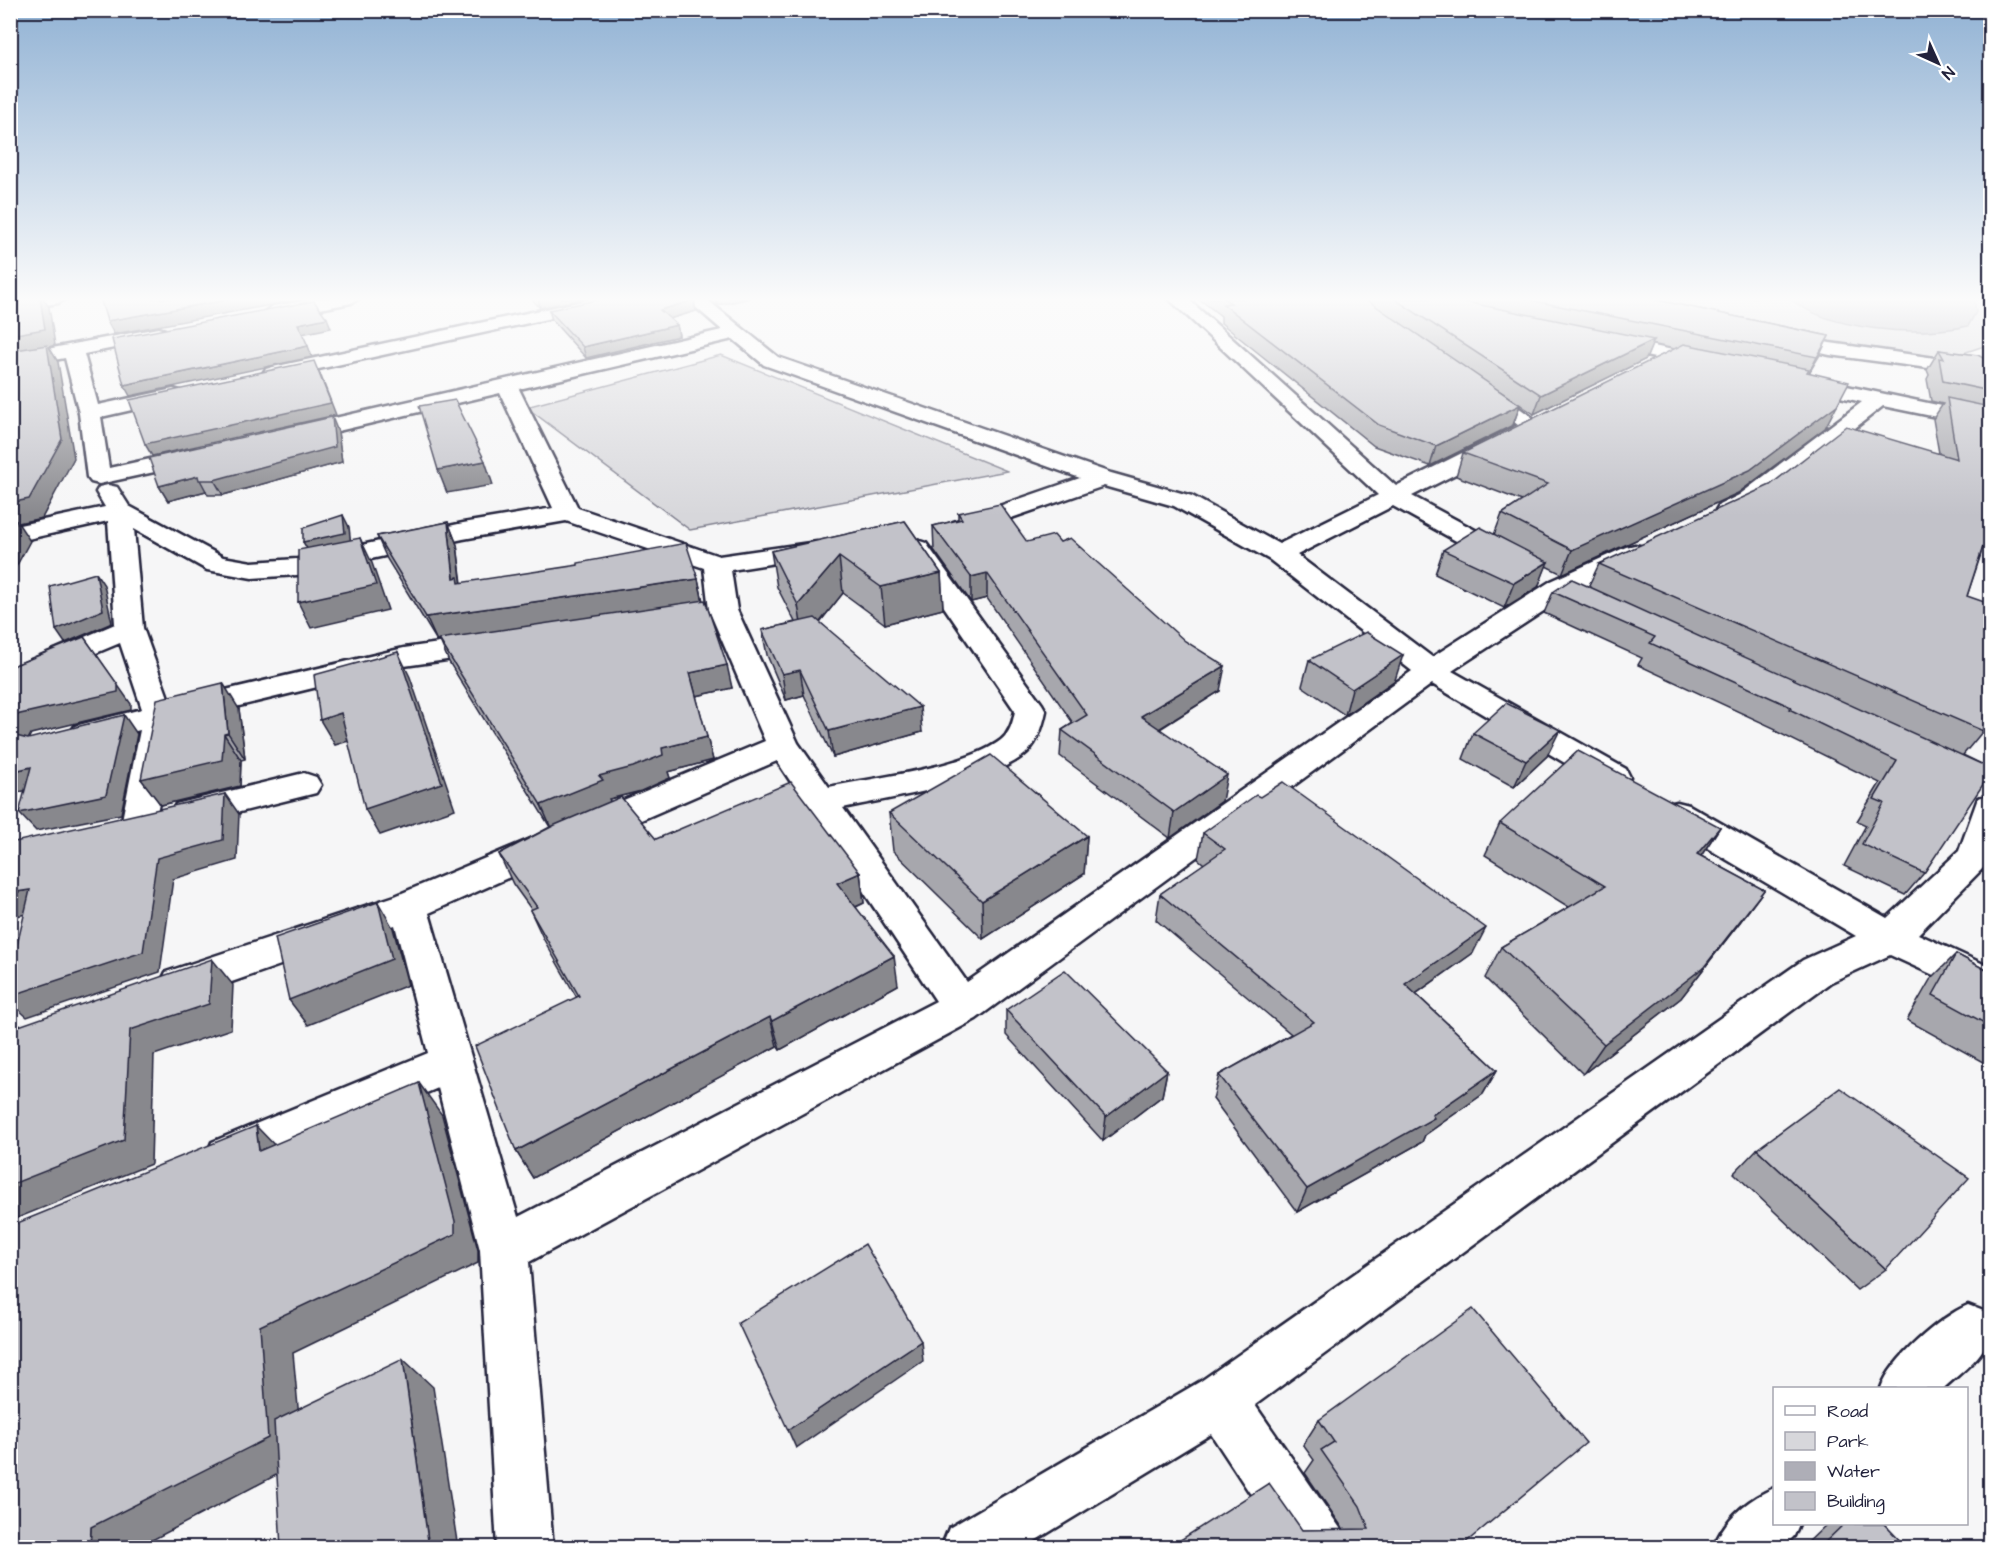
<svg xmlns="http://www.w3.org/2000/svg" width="2001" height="1558" viewBox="0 0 2001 1558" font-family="'Architects Daughter',sans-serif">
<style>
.green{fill:#d7d7db;stroke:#7c7c8b;stroke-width:1.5}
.water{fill:#aeaeb7;stroke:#767685;stroke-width:1.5}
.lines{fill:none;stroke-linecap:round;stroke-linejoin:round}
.street-casing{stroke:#22223b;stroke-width:5}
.street{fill:#fff;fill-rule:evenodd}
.wall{fill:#a7a7ad;stroke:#22223b;stroke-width:1.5}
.shaded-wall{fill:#88888d;stroke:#22223b;stroke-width:1.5}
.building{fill:#c2c2c9;stroke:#22223b;stroke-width:1.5}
</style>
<rect width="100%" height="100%" fill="#f6f6f7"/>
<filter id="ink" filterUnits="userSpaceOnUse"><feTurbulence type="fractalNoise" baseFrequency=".0167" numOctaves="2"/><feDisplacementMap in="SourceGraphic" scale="12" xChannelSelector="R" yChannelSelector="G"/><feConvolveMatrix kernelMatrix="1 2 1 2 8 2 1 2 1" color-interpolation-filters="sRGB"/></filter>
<g filter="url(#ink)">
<g class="green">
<polygon points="1649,298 1990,298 1990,344 1943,360 1827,345"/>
<polygon points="721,355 1007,471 690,530 526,407"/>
</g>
<path class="water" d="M1789,298h185l2,14 -8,14c-50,11 -139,5 -179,-28z"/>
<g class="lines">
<defs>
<g id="street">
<polygon points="28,298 67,298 58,303 10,311 10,300"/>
<polygon points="323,298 360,298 351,303 273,318 264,312 273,306"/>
<polygon points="597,298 629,298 620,303 273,379 266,377 263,373 266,369 273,367"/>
<path d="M685,298h20l73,59 333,116 81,23 87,48 99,-49 -210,-197h19l209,188 122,-61 -47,-36 3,-4h14l56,41 -3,5 -129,65 102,55 4,6 -4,6 -9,2 -9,-2 -103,-57 -96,49 135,102 119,-76 75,-34 9,-2 9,2 4,6 -4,6 -73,34 -119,78 174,98 4,8 -4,8 -12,3 -12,-3 -170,-101 -456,335 -447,243 24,286h-56l-17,-298 -42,-162 -210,90 -16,-6 -6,-15 6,-15 216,-89 -33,-128 -215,75 -14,-4 -6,-12 6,-12 229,-76 138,-58 12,-4 12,4 6,9 -6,9 -128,57 89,304 418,-216 -159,-240 -175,76 -12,4 -12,-4 -5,-9 5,-9 187,-78 -56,-131 -5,-42 -138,-47 -103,18 -166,36 -45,3 -45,-8 -73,-41 9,99 27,75 234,-55 85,-12 10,3 4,6 -4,6 -10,3 -85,12 -231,56 -18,103 -5,9 -12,3 -12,-3 -5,-9 19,-95 -54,13 -11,-3 -5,-7 5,-7 67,-17 -22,-66 -110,46v-20l105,-45 -7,-103 -98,22v-16l95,-20 -9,-15 3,-5 9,-2 9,2 12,19 94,51 29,5 45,-3 166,-36 90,-15 -53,-115 -209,49 -8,-2 -3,-5 3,-5 8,-2 431,-98zM733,339l31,26 316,113 -127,44 -4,5 4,5 9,3 9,-3 133,-46 70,20 96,54 142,111 -445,311 -124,-174c47,-10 145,-25 181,-53 13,-10 19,-29 22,-44l-4,-7 -116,-161 -9,-3 -9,3 -4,5 111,163c-2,11 -5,22 -14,29 -37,28 -125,37 -172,47l-31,-44 -61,-133 -6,-40 95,-15 4,-5 -4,-5 -9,-3 -98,14 -141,-48 -59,-119z"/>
<polygon points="158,328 165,330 168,334 165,338 84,354 98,405 173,389 180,391 184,395 180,399 101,417 109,468 196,449 204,451 207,456 204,461 196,463 99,484 91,482 87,477 79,413 65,358 10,368 10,356"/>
<polygon points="1778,332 1830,343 1977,364 1990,369 1990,388 1983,386 1977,378 1966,373 1830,355 1771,342 1768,338"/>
<polygon points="1605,336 1707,357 1714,359 1717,363 1714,367 1707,369 1598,346 1595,342 1598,338"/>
<path d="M1799,376l191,40v12l-107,-22 -126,99c-13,7 -23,14 -38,10l-3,-5 3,-5 20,-10 123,-93 -70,-16 -3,-4 3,-4z"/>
<polygon points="304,773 316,777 321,785 316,793 188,825 176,822 171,813 176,804"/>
<polygon points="1990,795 1990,861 1918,934 1990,967 1990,1001 1890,955 1831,982 1255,1405 1340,1528 1348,1548 1286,1548 1211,1434 1023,1548 941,1548 949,1528 1201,1381 1803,960 1856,936 1665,823 1660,814 1665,805 1677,802 1689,805 1887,918 1959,851 1978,798"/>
<path d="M1968,1305l18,7c14,36 -19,54 -42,76h-63c10,-29 59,-71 87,-83z"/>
<path d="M1774,1488v36h25l-5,12 -12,12h-69c11,-28 33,-48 61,-60z"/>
</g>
</defs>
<use href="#street" class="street-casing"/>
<use href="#street" class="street"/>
</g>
<g class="wall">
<polygon points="531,298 588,298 540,308"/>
<polygon points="707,298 751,298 717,305"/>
<polygon points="1198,298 1647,298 1829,336 1809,373 1825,428 1738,493 1562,574 1546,566 1538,587 1504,608 1435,574 1443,550 1494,535 1502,514 1522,501 1456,476 1463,453 1675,349 1652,344 1646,359 1534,414 1500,391 1520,405 1513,425 1430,466 1374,446 1221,323 1221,316"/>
<polygon points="549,310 696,311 669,319 677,325 679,336 586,358 552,320"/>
<polygon points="1939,350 1990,362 1990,537 1987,536 1967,596 1983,731 1963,755 1990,768 1924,873 1905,895 1844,866 1866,825 1857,821 1880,783 1775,731 1776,729 1638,665 1642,658 1544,613 1553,592 1588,587 1599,564 1939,453 1933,419 1943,404 1931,401 1927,379 1929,375 1927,370"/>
<polygon points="338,432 342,462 223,495 208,495 206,491 168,501 159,486"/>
<polygon points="958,513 1027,542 1060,542 1220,691 1160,729 1222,801 1170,838 1060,756 1062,730 1073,723 987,598 971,602 934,550 933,526 958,520"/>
<polygon points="905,521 941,573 943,609 885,624 843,593 820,622 922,732 833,757 804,695 786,700 767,655 762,630 795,622 777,587 771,551"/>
<polygon points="448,522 457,545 462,583 698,579 703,601 732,688 696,696 713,760 668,772 670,778 641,791 609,799 610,802 656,839 860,873 864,903 856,907 898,985 780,1050 777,1046 533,1178 516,1151 577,998 544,940 530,910 531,909 513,884 499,854 550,827 449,662 440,641 437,641 387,559 377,536"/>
<polygon points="1309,660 1395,680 1345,715 1302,686"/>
<polygon points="239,709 245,759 241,760 240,786 161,805 141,779"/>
<polygon points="1473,733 1547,756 1514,787 1463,759"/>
<polygon points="889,813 1087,836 1084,874 983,939 893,851"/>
<polygon points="1500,823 1720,827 1701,856 1764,890 1740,922 1681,998 1583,1074 1485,978 1501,947 1569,907 1485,855"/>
<polygon points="1203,833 1473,953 1416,994 1497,1070 1483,1094 1425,1135 1422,1142 1297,1212 1213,1099 1219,1075 1291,1034 1156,920 1160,894 1204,864 1198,859"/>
<polygon points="1956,954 1990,972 1990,1066 1907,1020 1930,980"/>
<polygon points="1006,1010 1167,1071 1162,1096 1103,1141 1006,1035"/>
<polygon points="1757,1149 1886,1269 1857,1290 1734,1173"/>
<polygon points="1319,1420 1459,1548 1302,1530 1343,1530 1342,1527 1305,1473 1314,1460 1303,1445"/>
<polygon points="1827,1524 1884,1524 1907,1548 1802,1548"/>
</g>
<g class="shaded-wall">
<polygon points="40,298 43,298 49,307 55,345 49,347 58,362 74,458 42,518 18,523 30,541 10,578 10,335"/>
<polygon points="238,298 309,298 114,334 107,321"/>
<polygon points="538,298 588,298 540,308"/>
<polygon points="716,298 751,298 717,305"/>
<polygon points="694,300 696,311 662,321 660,310"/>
<polygon points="327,318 331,328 302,334 298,324"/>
<polygon points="677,325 679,336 586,358 583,347"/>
<polygon points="1829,336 1820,355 1807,376 1817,357"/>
<polygon points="1654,340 1646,359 1534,414 1541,395"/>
<polygon points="308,346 312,357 130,396 124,385"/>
<polygon points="319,371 336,415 152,456 145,444"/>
<polygon points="1520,405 1513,425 1430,466 1436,446"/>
<polygon points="1837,405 1825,428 1738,493 1562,574 1572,550"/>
<polygon points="332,417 338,432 342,462 223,495 214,480"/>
<polygon points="485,461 493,485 447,493 438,470"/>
<polygon points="198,476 206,491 168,501 159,486"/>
<polygon points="343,515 349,527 351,545 310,554 303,542"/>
<polygon points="448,522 457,545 462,587 454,578"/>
<polygon points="360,538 372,563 388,610 311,628 298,602"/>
<polygon points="839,557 843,593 804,642 798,605"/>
<polygon points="1548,562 1538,587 1504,608 1514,583"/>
<polygon points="96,573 104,585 112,623 65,643 56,630"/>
<polygon points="941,573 943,609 885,624 881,587"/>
<polygon points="987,573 987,598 971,602 971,577"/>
<polygon points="698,579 703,602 437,641 426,617"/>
<polygon points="84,637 131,704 131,710 31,734 25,745 16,736 10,728 10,725 16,715"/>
<polygon points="398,652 410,677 455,809 380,835 365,809"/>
<polygon points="1403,655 1395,680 1345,715 1352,689"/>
<polygon points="727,665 732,688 696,696 690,673"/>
<polygon points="1225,666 1220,691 1138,742 1141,716"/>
<polygon points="800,670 804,695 786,700 782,674"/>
<polygon points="223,683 239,709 245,759 228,733"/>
<polygon points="920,707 922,732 833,757 829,731"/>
<polygon points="341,713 355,739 335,745 320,720"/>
<polygon points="124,715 137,734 121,814 36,831 19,813"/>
<polygon points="1560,730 1547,756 1514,787 1526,761"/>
<polygon points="224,734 241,760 240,786 161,805 141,779"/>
<polygon points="707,737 713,760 668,772 670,778 641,791 609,799 611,803 551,828 541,805 599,776 662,748"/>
<polygon points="31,767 46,786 10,794 10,772"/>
<polygon points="1227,775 1222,801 1170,838 1174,812"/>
<polygon points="225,794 239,814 237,860 173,879 160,972 27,1017 10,1002 10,996"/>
<polygon points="1720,827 1699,859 1697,854"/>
<polygon points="1087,836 1084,874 983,939 982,901"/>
<polygon points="860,873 864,903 842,913 837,883"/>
<polygon points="30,890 49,910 10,917 10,893"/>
<polygon points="1764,890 1740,922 1681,998 1583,1074 1604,1044"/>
<polygon points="378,902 393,928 408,985 308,1025 289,1000"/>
<polygon points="1486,928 1473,953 1394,1009 1405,984"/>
<polygon points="894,956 898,985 780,1050 772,1021"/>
<polygon points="212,959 233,985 231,1029 154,1055 151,1164 12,1220 10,1223 10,1185 130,1030"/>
<polygon points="770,1017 777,1046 533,1178 516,1151"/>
<polygon points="1497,1070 1483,1094 1425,1135 1422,1142 1297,1212 1307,1189 1432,1115"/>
<polygon points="1167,1071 1162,1096 1103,1141 1106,1117"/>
<polygon points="419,1083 442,1115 478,1250 478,1263 293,1353 303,1461 137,1548 90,1548 91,1527 260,1326"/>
<polygon points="256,1126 286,1157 259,1151"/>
<polygon points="921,1341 923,1361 796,1448 788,1430"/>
<polygon points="403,1359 433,1387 458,1548 429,1548"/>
</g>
<g class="building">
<polygon points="10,298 40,298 45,329 10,335"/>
<polygon points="100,298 238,298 107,321"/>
<polygon points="606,298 691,298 694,300 660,310 677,325 583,347 549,310"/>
<polygon points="1223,298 1364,298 1520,405 1436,446 1379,425 1223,304 1231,303"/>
<polygon points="1393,298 1446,298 1654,340 1541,395"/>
<polygon points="1519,298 1647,298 1829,336 1817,357"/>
<polygon points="314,301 327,318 298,324 308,346 124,385 112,339"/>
<polygon points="1684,344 1809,369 1807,372 1849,382 1837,405 1750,470 1572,550 1502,514 1548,484 1463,453"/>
<polygon points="47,345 62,439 29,499 10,503 10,351"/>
<polygon points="1939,350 1978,355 1990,362 1990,391 1943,381 1939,358 1944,359"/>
<polygon points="314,361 331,403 145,444 129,400"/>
<polygon points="1947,398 1990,407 1990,525 1967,596 1990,604 1990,690 1983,731 1599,564 1770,485 1846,426 1957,459"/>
<polygon points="455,400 485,461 438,470 419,406"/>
<polygon points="332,417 335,447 214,480 199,480 198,476 159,486 149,458"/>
<polygon points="1000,504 1027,542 1054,535 1060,542 1070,538 1185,641 1225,666 1141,716 1227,775 1174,812 1062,730 1087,715 987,573 971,577 933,526 962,519 958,513"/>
<polygon points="343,515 345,533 303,542 303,528"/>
<polygon points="16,521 10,532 10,522"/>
<polygon points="905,521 941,573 881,587 839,557 798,605 771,551"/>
<polygon points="448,522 454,578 458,577 459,583 578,565 578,563 686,543 698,579 426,617 377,536"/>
<polygon points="1480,527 1548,562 1514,583 1443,550"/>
<polygon points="360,538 376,585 298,602 298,550"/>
<polygon points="96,573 103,610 56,630 50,586"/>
<polygon points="1572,579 1990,768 1990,774 1924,873 1862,844 1884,803 1874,799 1897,761 1789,709 1791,707 1650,643 1655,637 1553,592"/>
<polygon points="705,600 727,665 690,673 707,737 662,748 663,755 633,767 599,776 603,780 541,805 439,639"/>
<polygon points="815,618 920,707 829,731 800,670 782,674 762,630"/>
<polygon points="1366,632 1403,655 1352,689 1309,660"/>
<polygon points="84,637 118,685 118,692 16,715 10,725 10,667"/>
<polygon points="398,652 442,783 365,809 341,713 320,720 314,675"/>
<polygon points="223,683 228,733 224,734 222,760 141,779 157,699"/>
<polygon points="1506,703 1560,730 1526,761 1473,733"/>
<polygon points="124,715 106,795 19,813 31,767 10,772 10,728 16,736 28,739"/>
<polygon points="1578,751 1720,827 1697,854 1764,890 1704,967 1604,1044 1501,947 1605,886 1500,823"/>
<polygon points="991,755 1087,836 982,901 889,813"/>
<polygon points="791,782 860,873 837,883 894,956 772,1021 770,1017 516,1151 475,1046 579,996 530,910 537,907 499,854 555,825 621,797 656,839"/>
<polygon points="1283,782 1486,928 1405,984 1497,1070 1432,1115 1434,1118 1307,1189 1219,1075 1314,1022 1160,894 1225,849 1203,833 1256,795 1260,797"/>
<polygon points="225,794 223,840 157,858 143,952 10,996 10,975 30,890 10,893 10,843"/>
<polygon points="378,902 392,959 289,1000 275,938"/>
<polygon points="1956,954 1990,972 1990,1026 1933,995"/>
<polygon points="212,959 209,1004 130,1030 124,1140 10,1185 10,1029"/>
<polygon points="1065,970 1167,1071 1106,1117 1006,1010"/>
<polygon points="419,1083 455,1221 455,1234 260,1326 268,1438 91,1527 90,1548 10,1548 10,1226 256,1126 259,1151"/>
<polygon points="1840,1088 1969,1178 1886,1269 1757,1149"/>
<polygon points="865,1244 921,1341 788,1430 738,1323"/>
<polygon points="1473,1309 1586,1443 1459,1548 1168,1548 1269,1483 1302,1530 1369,1529 1360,1506 1321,1450 1334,1442 1319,1420"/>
<polygon points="403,1359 429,1548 281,1548 274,1421"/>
<polygon points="1844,1524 1884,1524 1907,1548 1819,1548"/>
</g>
</g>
<linearGradient id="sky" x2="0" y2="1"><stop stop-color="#91b2d4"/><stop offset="0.58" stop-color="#fbfbfb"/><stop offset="1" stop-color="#fbfbfb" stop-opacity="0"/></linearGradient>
<rect width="2001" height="516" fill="url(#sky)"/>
<rect width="2001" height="1558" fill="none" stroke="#fff" stroke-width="36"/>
<rect x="18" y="18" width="1965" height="1522" fill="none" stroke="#22223b" stroke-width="2" filter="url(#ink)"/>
<rect x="1773" y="1387" width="195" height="138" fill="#ffffff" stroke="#a7a7b1" stroke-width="1.5"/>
<rect x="1785" y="1406" width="30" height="9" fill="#ffffff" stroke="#a7a7b1" stroke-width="1.5"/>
<text x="1827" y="1417" font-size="18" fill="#22223b">Road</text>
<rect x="1785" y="1432" width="30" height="18" fill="#d7d7db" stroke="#a7a7b1" stroke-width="1.5"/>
<text x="1827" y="1447" font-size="18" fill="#22223b">Park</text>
<rect x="1785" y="1462" width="30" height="18" fill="#aeaeb7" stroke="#a7a7b1" stroke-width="1.5"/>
<text x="1827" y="1477" font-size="18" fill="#22223b">Water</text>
<rect x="1785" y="1492" width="30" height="18" fill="#c2c2c9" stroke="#a7a7b1" stroke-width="1.5"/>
<text x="1827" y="1507" font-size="18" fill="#22223b">Building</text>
<g transform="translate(1938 63) rotate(135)" stroke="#ffffff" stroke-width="4.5" paint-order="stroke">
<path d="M0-4.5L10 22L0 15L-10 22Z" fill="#22223b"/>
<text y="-9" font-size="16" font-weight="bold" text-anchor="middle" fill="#22223b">N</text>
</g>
</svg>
